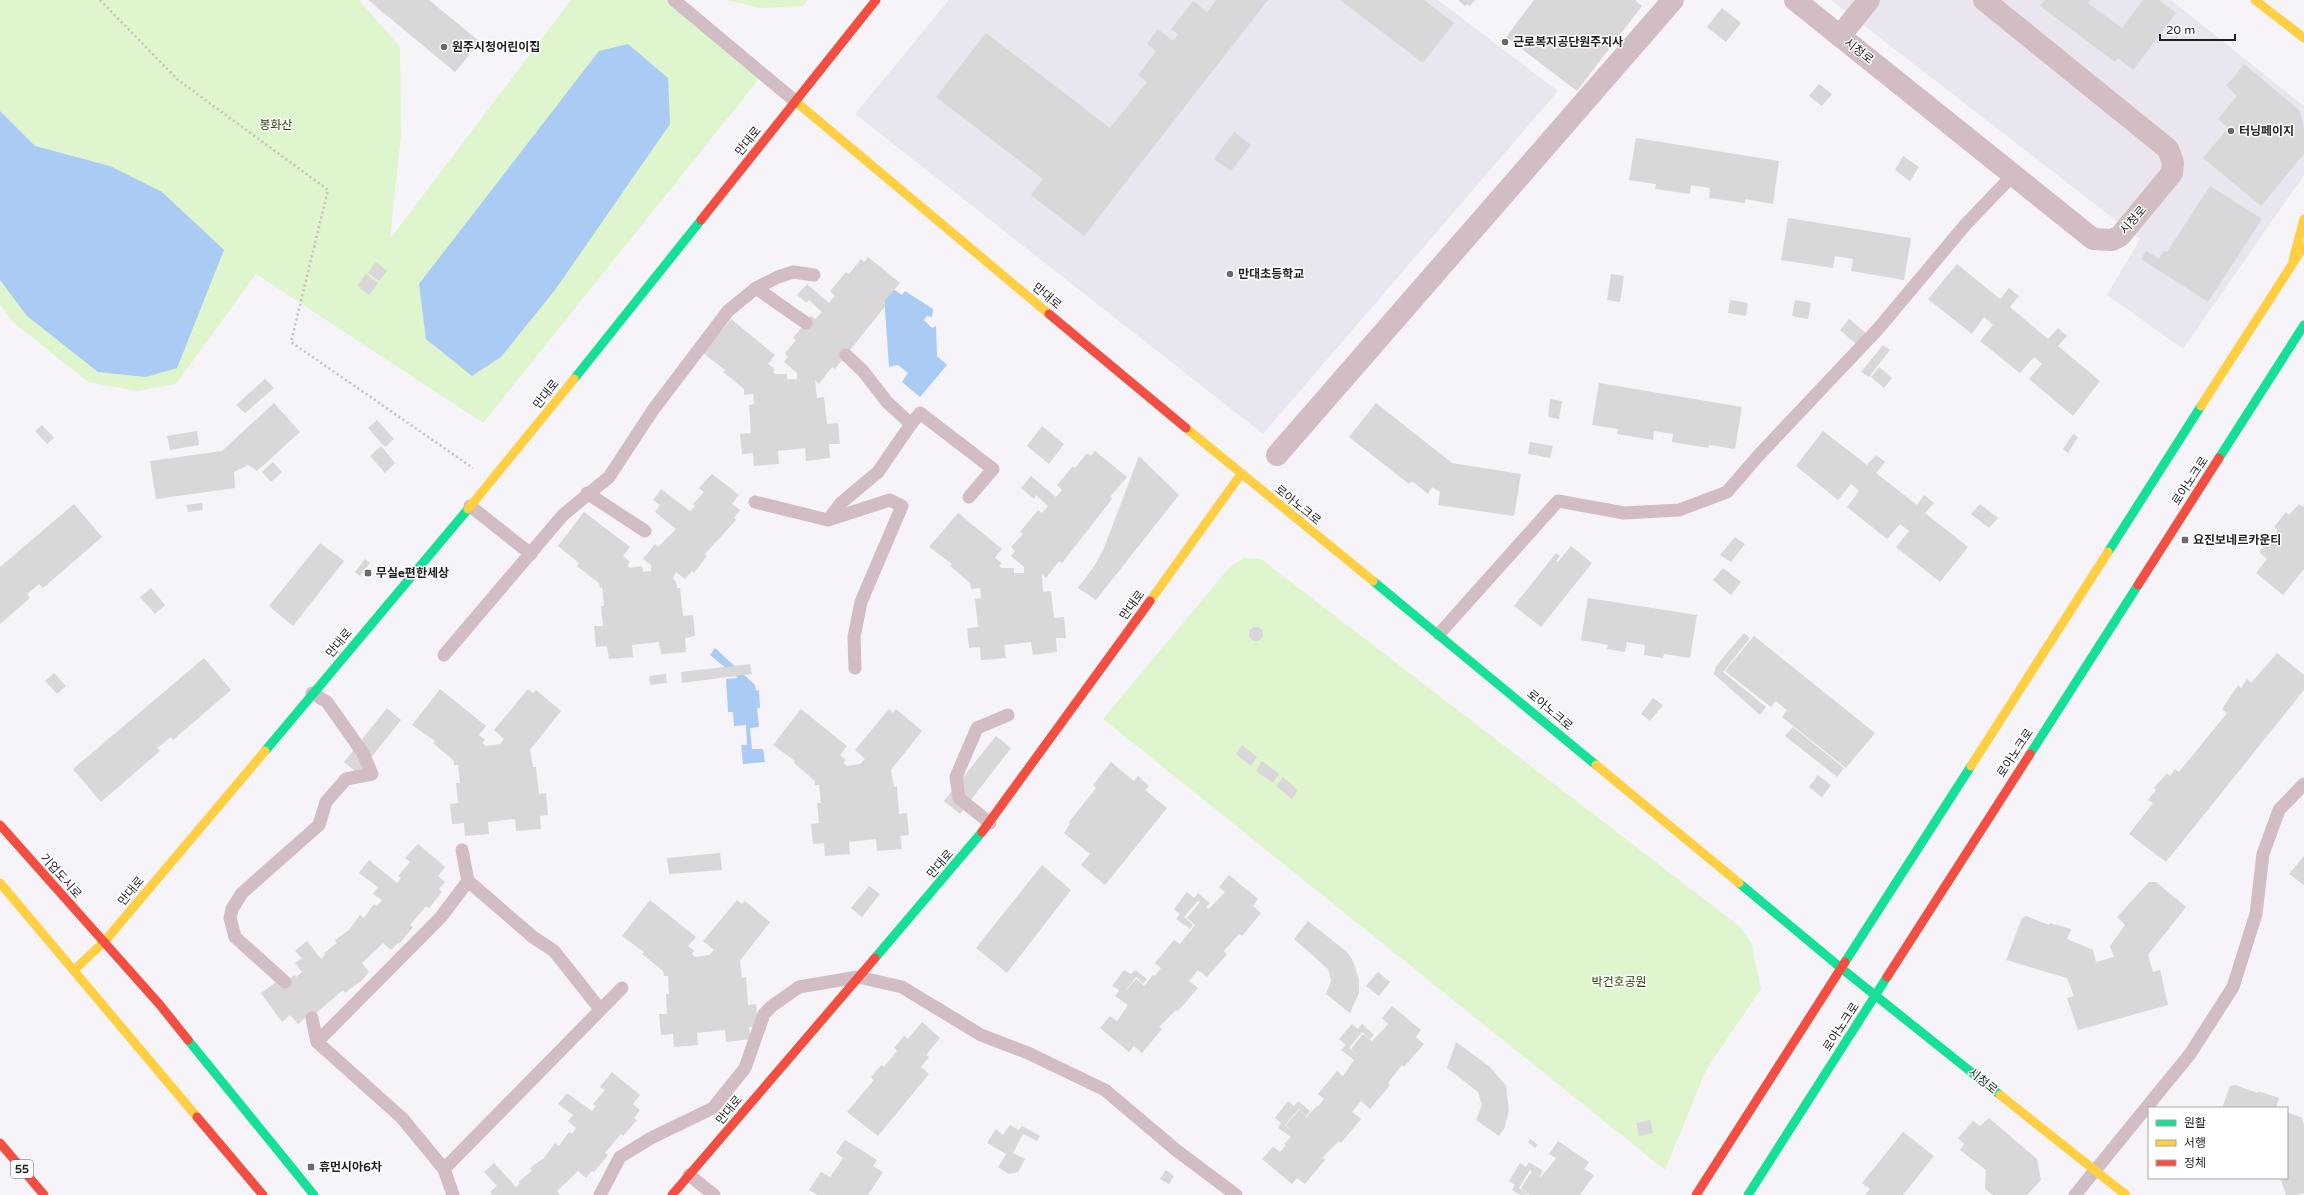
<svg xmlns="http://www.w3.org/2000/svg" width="2304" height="1195" viewBox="0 0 2304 1195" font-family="'Varela Round','Noto Sans KR',sans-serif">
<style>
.built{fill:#eae6f0}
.green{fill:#def5cd}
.water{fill:#aacbf3}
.building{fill:#d9d7d9}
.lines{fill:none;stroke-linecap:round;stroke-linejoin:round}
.path{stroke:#c9bdc1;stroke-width:2.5;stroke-dasharray:2 3;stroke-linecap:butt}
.lane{stroke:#d1bdc3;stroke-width:13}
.street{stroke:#d1bdc3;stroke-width:22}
.fast{stroke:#16e098;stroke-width:9}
.slow{stroke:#ffcf43;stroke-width:9}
.jam{stroke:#f24e42;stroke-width:9}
.poi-dot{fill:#6a696d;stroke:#fff;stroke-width:1.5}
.labels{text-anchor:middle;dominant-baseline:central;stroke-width:3;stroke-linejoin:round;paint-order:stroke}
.shield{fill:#fff;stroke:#626264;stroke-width:1}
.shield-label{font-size:11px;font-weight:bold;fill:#1f1e21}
.poi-label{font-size:12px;font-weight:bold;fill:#1f1e21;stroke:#fff;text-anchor:start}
.street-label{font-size:12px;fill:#1f1e21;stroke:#fff}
.park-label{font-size:12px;fill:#254105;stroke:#fff}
</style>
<rect width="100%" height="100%" fill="#f6f4f9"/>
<g class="built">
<polygon points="949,0 1438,0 1558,91 1263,434 855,114"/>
<polygon points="1831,0 2171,0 2304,106 2304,175 2183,349 2107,295 2140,239"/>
</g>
<g class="green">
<polygon points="0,0 359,0 400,47 401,134 390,239 571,0 666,0 763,74 483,423 256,274 176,384 137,391 88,382 13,322 0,305"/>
<polygon points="727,0 808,0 803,6 760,8"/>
<polygon points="1243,558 1261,559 1739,926 1751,942 1761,989 1706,1070 1665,1170 1103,719 1230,567"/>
</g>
<g class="water">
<polygon points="628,44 668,78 670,124 555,290 501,357 472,376 426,339 419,284 599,51"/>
<polygon points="0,111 35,146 110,166 162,192 224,250 177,368 146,377 98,372 27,316 0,280"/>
<polygon points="883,282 902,295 905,291 933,309 932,317 927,316 924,320 932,328 936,326 937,356 947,365 920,397 902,382 908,373 898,365 889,367"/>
<polygon points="715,648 755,685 756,691 759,690 760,708 757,708 759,727 750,728 752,749 763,749 765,762 743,764 741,745 747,745 746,725 734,726 733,712 728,712 726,679 738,678 710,655"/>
</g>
<g class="building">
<polygon points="368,0 429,0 480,42 455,72"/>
<polygon points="1216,0 1268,0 1084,236 1031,195 1043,179 936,97 986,33 1110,128 1147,82 1138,75 1156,51 1147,44 1158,29 1173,41 1178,34 1171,29 1193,1 1207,12"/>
<polygon points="1340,0 1424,0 1454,23 1423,63"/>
<polygon points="1458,0 1475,0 1470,6 1467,4 1465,6"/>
<polygon points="1534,0 1635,0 1642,6 1577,91 1506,37"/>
<polygon points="2045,0 2090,0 2088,3 2122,28 2143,0 2159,0 2176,13 2133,70 2118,58 2115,62 2040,6"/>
<polygon points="1722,8 1741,23 1726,42 1707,27"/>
<polygon points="2244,64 2300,111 2304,129 2304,154 2261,206 2203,158 2228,128 2218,119 2237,96 2226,86"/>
<polygon points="1819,84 1832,94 1822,106 1809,96"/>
<polygon points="1234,132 1251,145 1231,171 1214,159"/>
<polygon points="1636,138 1779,161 1773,204 1745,199 1745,203 1709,198 1710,188 1691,185 1690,194 1655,189 1656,184 1629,180"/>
<polygon points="1903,156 1919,167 1910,181 1895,170"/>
<polygon points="2210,186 2262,219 2208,302 2141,259 2146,251 2159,259 2164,251 2167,252"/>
<polygon points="1788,218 1911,238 1904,280 1851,271 1853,259 1835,256 1833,268 1781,260"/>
<polygon points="868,257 900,283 883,303 886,305 835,369 832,367 819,384 815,380 817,398 824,397 827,424 838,423 840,444 829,444 830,458 806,461 805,448 778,451 779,464 754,466 753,453 742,454 740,434 751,433 749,405 754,404 753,394 744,395 744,389 723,372 725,370 703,353 731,319 775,355 768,364 775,369 773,372 775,374 787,374 787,379 797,379 797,373 784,362 788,357 785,353 796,340 793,338 811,316 815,319 822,312 809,300 807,303 797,295 807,284 829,303 835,296 830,291 846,272 849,274 861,259 864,262"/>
<polygon points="376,262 387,271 379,281 368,273"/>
<polygon points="1957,264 2000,299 2009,288 2019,296 2010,307 2048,339 2058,328 2067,336 2058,346 2100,381 2073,416 2029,379 2042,364 2034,357 2020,373 1980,341 1993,325 1984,317 1972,334 1928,299"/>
<polygon points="366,274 378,283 369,295 357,286"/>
<polygon points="1611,274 1624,276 1620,302 1607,300"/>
<polygon points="1730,300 1748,303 1746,316 1728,313"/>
<polygon points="1795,300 1811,303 1808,319 1792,316"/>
<polygon points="1849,319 1866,333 1856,344 1840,330"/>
<polygon points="1883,345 1890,350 1869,377 1861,372"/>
<polygon points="1879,367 1892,378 1884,388 1871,377"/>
<polygon points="265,379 274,388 245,413 236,405"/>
<polygon points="1599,383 1742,407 1735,449 1709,445 1708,448 1672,442 1673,434 1654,431 1653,440 1617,434 1618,429 1592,425"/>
<polygon points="1550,399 1562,401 1559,419 1548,417"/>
<polygon points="274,403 300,432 257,471 248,465 234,472 235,488 156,499 150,461 222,451"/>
<polygon points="1376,403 1452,463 1521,474 1514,516 1438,505 1440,492 1432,487 1428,494 1412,481 1409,484 1349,437"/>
<polygon points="377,420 394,439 385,447 368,428"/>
<polygon points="42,425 54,438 47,444 35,431"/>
<polygon points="1042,426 1064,444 1049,464 1027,446"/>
<polygon points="197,431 199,445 170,450 167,436"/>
<polygon points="1823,431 1867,465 1876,455 1885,462 1876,473 1917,505 1924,495 1934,503 1925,513 1968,547 1940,582 1896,547 1909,531 1900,524 1887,539 1847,507 1859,491 1851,484 1838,500 1796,466"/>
<polygon points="2073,434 2078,437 2068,453 2063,449"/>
<polygon points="1530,442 1553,446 1550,458 1528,454"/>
<polygon points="381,446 395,463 385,473 370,456"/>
<polygon points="1095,451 1127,477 1110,497 1112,499 1062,563 1059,561 1046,578 1042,574 1043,592 1051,591 1054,618 1064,617 1066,638 1056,638 1057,652 1033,655 1031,642 1004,645 1006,658 981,660 980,647 969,648 967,628 978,627 975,599 981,598 980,588 971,589 970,583 950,566 952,564 929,547 958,513 1002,549 995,558 1002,563 999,566 1002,568 1014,568 1014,573 1024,573 1024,567 1011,556 1015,551 1011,547 1023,534 1020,532 1038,510 1042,513 1048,506 1036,495 1034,499 1021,488 1031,476 1056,497 1062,490 1057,485 1073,466 1075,468 1087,453 1091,456"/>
<polygon points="1139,456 1179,495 1096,600 1078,588 1095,565 1104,548"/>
<polygon points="273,462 282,472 271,482 262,472"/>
<polygon points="712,474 739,495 732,504 740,510 734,518 736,520 705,554 707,556 694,573 692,571 685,579 676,572 673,578 676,582 677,588 680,588 683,616 693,615 695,636 685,638 686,652 661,654 659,642 632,645 633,657 609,659 607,646 596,647 594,626 603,626 601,606 604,606 602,587 600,588 599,583 577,566 579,563 558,546 584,512 630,547 623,556 630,562 627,566 630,568 642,566 643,572 651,571 651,565 643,559 655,544 658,547 676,529 655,512 660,505 653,500 661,489 690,511 695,506 693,504 704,492 699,488"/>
<polygon points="202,503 203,510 188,512 186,505"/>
<polygon points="74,504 102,537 43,588 39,584 27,594 30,598 0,624 0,567"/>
<polygon points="1980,504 1998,518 1989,528 1971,514"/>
<polygon points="2299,504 2303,507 2304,505 2304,569 2283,595 2256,573 2267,559 2259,552 2278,530 2274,527 2286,512 2289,515"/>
<polygon points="1735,537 1745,544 1731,562 1720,555"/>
<polygon points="320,543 344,561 293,626 269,606"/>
<polygon points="1571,546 1592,563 1541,627 1514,606 1556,553 1560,556 1556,561 1558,562"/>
<polygon points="365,559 370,563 360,576 355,572"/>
<polygon points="1723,568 1741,582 1731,595 1713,580"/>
<polygon points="151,588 165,605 155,614 140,597"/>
<polygon points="1588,598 1697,615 1690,658 1664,654 1663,658 1644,655 1645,645 1627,642 1625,652 1607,649 1608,645 1581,640"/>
<circle cx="1256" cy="634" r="7"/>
<polygon points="1744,633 1750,638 1723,672 1766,707 1760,715 1714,674 1716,666"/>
<polygon points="1754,636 1875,733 1846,768 1782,717 1787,710 1776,701 1771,707 1725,671"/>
<polygon points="2277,653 2304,675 2304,690 2166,862 2129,834 2153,803 2148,800 2156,790 2154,788 2167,773 2170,776 2175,769 2179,772 2227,713 2222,709 2238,685 2241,688 2247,679 2251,683"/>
<polygon points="204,658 231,690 173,740 171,737 157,748 160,751 101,802 73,769"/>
<polygon points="750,664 752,674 682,683 681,672"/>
<polygon points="54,673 66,686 57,694 45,681"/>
<polygon points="666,674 667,683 650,685 649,676"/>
<polygon points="440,689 486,726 479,735 485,740 482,743 486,746 500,744 504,739 494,730 528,689 533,693 536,690 561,711 530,750 533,767 536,767 539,794 546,793 548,815 540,816 541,829 516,831 515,819 488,822 489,834 465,836 464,823 452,824 450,804 458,803 456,783 460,783 458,765 454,765 454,761 433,743 435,741 412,725"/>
<polygon points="1653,698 1663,705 1650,721 1641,714"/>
<polygon points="387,708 401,720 358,774 344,762"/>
<polygon points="801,709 847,746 840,755 846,760 843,763 847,766 860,764 865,759 855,750 889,709 893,713 896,709 922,731 891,770 894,787 897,786 899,814 907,813 909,835 900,836 902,849 877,851 876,839 849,842 850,854 825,856 824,843 813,844 811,824 819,823 817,803 821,803 819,785 815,785 815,781 794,763 795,761 773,745"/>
<polygon points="1793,727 1844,768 1837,777 1785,736"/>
<polygon points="996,736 1011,748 960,814 944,801"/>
<polygon points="1242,745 1257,757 1251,766 1236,754"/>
<polygon points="1262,761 1279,774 1273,783 1256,771"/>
<polygon points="1111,762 1134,781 1138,776 1149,786 1145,790 1167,808 1105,885 1081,865 1090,854 1064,833 1070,824 1069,822 1096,788 1093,785"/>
<polygon points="1818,775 1831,785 1822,797 1809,787"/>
<polygon points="1283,777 1298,790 1292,799 1276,786"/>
<polygon points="418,844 445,867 438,876 445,882 439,889 442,892 429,908 426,906 410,925 413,927 399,944 398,943 391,950 383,943 362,963 369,972 362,980 345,993 343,990 307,1021 305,1018 298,1024 290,1015 282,1022 261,993 276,982 280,987 294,975 296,977 302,972 295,963 302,958 295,951 307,941 321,959 325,955 324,953 337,943 335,940 349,930 360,915 364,918 374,904 377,906 382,900 373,894 378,887 359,873 369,860 397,883 401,878 398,876 410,862 405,858"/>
<polygon points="720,853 722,870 669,874 667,858"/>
<polygon points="2304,856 2304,885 2289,874"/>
<polygon points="1042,865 1071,890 1007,973 976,948"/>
<polygon points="1229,875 1258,899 1253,906 1261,913 1242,936 1239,934 1224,951 1227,954 1207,977 1198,970 1189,981 1198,988 1178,1011 1176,1010 1159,1027 1162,1029 1142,1053 1134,1046 1129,1052 1100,1028 1110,1016 1117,1021 1128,1005 1115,996 1119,990 1112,986 1124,970 1131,974 1135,970 1147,979 1143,984 1136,977 1123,994 1136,979 1144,986 1153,975 1155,976 1161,968 1155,963 1174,940 1180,944 1195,925 1187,918 1200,902 1198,901 1184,917 1193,925 1190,929 1176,919 1180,914 1174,909 1187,892 1194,898 1198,893 1210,903 1206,907 1209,909 1225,892 1219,887"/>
<polygon points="2149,882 2156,882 2186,907 2148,955 2153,972 2160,970 2168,1005 2078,1030 2067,998 2074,996 2067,978 2006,960 2022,918 2026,916 2049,925 2050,923 2071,929 2067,939 2093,950 2096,962 2114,957 2110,946 2125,925 2117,917"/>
<polygon points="869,886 880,894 862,917 851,908"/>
<polygon points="650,900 696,937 688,946 694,951 692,954 695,957 709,955 714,950 703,941 737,900 742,904 745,901 770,922 740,961 742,978 746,977 748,1005 756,1004 758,1026 749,1027 751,1039 726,1042 725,1030 697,1033 698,1045 674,1047 673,1034 661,1035 659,1014 667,1014 666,994 669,994 668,976 664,976 663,971 642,954 644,952 622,936"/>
<polygon points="1308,921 1347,952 1353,961 1359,980 1359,993 1350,1013 1326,994 1331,981 1328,969 1294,939"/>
<polygon points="1378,972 1390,982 1379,996 1366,986"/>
<polygon points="1392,1006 1421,1030 1416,1037 1424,1044 1404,1067 1402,1065 1388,1083 1390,1085 1370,1109 1361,1101 1352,1112 1361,1119 1341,1143 1339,1141 1322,1158 1325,1160 1305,1184 1297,1178 1292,1184 1262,1159 1273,1147 1280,1152 1286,1145 1284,1144 1291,1137 1278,1128 1281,1123 1275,1118 1288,1101 1294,1106 1298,1101 1310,1111 1306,1116 1299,1109 1285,1125 1294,1133 1286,1125 1299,1110 1308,1118 1307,1116 1317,1106 1318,1107 1324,1099 1318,1094 1337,1071 1343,1076 1354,1060 1341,1050 1346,1045 1339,1039 1352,1024 1358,1029 1362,1024 1374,1035 1370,1039 1362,1032 1349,1048 1358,1056 1351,1049 1363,1034 1372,1041 1382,1031 1388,1024 1382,1018"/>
<polygon points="922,1022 940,1038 926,1055 929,1057 921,1067 929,1074 878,1136 847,1112 874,1080 871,1077 881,1065 884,1067 897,1051 894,1048 904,1036 908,1039"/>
<polygon points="1456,1042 1490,1067 1506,1086 1509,1110 1505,1127 1499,1136 1476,1120 1482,1105 1478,1092 1447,1068"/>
<polygon points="612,1072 640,1095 633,1104 640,1110 634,1118 637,1120 623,1136 621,1134 605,1153 608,1155 594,1172 592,1171 586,1178 578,1171 557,1191 560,1195 492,1195 490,1192 497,1186 484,1172 494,1163 516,1187 520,1183 518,1182 532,1171 530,1168 544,1158 555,1143 559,1146 569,1132 572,1134 576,1128 568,1121 573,1115 558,1104 567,1093 592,1111 596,1106 593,1104 605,1090 600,1087"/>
<polygon points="2235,1085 2258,1093 2258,1091 2279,1098 2276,1108 2222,1108 2230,1086"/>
<polygon points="2287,1112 2302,1118 2304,1125 2304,1193 2297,1195 2286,1195 2280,1178 2287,1178"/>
<polygon points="1989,1118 2037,1159 2041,1180 2027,1195 1993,1195 1985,1189 1986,1170 1960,1150 1964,1144 1958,1138 1973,1121 1980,1126"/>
<polygon points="1650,1120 1653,1133 1639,1136 1636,1123"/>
<polygon points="1010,1125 1019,1130 1022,1126 1040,1136 1037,1141 1023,1134 1013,1153 1025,1159 1018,1172 1009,1174 998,1167 1006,1154 987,1143 996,1129 1003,1135"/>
<polygon points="1903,1132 1934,1156 1903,1195 1865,1195 1870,1189 1862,1183"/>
<polygon points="1530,1139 1538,1145 1535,1148 1528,1142"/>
<polygon points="845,1140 877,1160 873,1166 883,1172 868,1195 818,1195 809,1190 821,1172 830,1177 838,1166 843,1158 836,1153"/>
<polygon points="1558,1141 1589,1162 1584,1169 1594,1175 1580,1195 1530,1195 1521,1188 1532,1171 1541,1177 1550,1166 1556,1158 1549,1154"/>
<polygon points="1529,1162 1543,1171 1540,1176 1530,1170 1519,1188 1529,1194 1520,1195 1512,1190 1515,1185 1509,1181 1520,1163 1526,1167"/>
<polygon points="1166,1170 1174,1176 1169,1184 1160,1179"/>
</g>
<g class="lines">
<polyline class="path" points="100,0 177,79 328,190 291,342 473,468"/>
<g class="lane">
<polyline points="674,0 795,101"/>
<polyline points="756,288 806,323"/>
<polyline points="911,424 920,413 993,469 969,497"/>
<polyline points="587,493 645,531"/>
<polyline points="755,502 828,520 841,503 878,472 911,424 887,402 863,371 846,355"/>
<polyline points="470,506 531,554"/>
<polyline points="828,520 890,500 902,506 861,602 854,637 855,668"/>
<polyline points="1439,634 1558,501 1624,513 1679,510 1727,492 1758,456 1878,329 1966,224 2014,174"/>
<polyline points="444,655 563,515 609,477 653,410 728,311 756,288 778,277 793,272 814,275"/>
<polyline points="990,823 959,798 956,777 977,728 1008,715"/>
<polyline points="468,881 533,937 554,951 600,1009"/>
<polyline points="285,982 235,937 230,918 232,909 242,893 319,825 326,802 346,779 372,774 363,753 327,702 312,693"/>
<polyline points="312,1018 317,1042 402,1118 444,1169 453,1195"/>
<polyline points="317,1042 441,917 468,881 462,850"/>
<polyline points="444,1169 622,988"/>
<polyline points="689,1175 714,1195"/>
<polyline points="600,1195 620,1157 651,1138 713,1108 745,1068 764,1014 772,1006 799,987 858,977 902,987 981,1035 1028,1053 1105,1090 1176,1150 1236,1195"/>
<polyline points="2075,1195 2190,1054 2233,987 2256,914 2263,854 2279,810 2304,784"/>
</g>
<g class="street">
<polyline points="1795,0 2093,239 2112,240 2120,236 2172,173 2173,163 2168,149 1984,0"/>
<polyline points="1840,36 1869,0"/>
<polyline points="1277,455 1673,0"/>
</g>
<g class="fast">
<polyline points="574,379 701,220"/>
<polyline points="2219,458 2304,325"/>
<polyline points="2108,552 2201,406"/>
<polyline points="1373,581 1596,765"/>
<polyline points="265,751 468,509"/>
<polyline points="2030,754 2138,585"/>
<polyline points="1739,883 1841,968 2000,1095"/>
<polyline points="875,958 982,832"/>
<polyline points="1845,962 1971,766"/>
<polyline points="188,1040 314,1195"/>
<polyline points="1748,1195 1887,977"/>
</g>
<g class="slow">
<polyline points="2255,0 2304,38"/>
<polyline points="795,101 1049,314"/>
<polyline points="2293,260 2304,219"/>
<polyline points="2201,406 2304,246"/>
<polyline points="1186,428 1373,581"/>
<polyline points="468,509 574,379"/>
<polyline points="1150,601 1241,474"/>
<polyline points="1596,765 1739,883"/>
<polyline points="1971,766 2108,552"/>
<polyline points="0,883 197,1117"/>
<polyline points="75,969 104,942 265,751"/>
<polyline points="2000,1095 2126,1195"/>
</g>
<g class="jam">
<polyline points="701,220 876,0"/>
<polyline points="1049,314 1186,428"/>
<polyline points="2138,585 2219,458"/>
<polyline points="0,825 160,1005 188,1040"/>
<polyline points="982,832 1150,601"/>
<polyline points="1887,977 2030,754"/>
<polyline points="197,1117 263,1195"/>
<polyline points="0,1143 44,1195"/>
<polyline points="672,1195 875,958"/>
<polyline points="1696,1195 1845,962"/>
</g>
</g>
<g class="poi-dot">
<circle cx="1505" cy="42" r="4"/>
<circle cx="444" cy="47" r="4"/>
<circle cx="2231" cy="131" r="4"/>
<circle cx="1230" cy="274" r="4"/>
<rect x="2181" y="536" width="8" height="8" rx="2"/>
<rect x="364" y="569" width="8" height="8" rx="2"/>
<rect x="307" y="1163" width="8" height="8" rx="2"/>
</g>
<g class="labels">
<rect class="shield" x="11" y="1160" width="22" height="18" rx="3"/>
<g class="shield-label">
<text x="22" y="1169">55</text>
</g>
<g class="poi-label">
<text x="1513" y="42">근로복지공단원주지사</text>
<text x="452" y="47">원주시청어린이집</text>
<text x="2239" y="131">터닝페이지</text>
<text x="1238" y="274">만대초등학교</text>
<text x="2193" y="540">요진보네르카운티</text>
<text x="376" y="573">무실e편한세상</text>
<text x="319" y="1167">휴먼시아6차</text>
</g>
<g class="street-label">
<text transform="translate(1859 51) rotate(38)">시청로</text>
<text transform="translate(748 141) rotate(-51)">만대로</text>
<text transform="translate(2133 220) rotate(-49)">시청로</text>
<text transform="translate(1047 296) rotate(40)">만대로</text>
<text transform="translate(546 394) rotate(-51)">만대로</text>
<text transform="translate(2190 481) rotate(-57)">로아노크로</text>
<text transform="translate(1298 505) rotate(39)">로아노크로</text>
<text transform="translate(1132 605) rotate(-54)">만대로</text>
<text transform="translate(339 643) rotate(-50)">만대로</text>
<text transform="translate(1550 710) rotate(40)">로아노크로</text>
<text transform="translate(2015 753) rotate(-57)">로아노크로</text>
<text transform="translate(940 864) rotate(-49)">만대로</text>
<text transform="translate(61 876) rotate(48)">기업도시로</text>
<text transform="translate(131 891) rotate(-50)">만대로</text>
<text transform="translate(1841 1027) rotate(-57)">로아노크로</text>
<text transform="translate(1983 1081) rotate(39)">시청로</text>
<text transform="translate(729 1110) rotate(-50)">만대로</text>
</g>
<g class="park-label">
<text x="276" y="125">봉화산</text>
<text x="1619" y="982">박건호공원</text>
</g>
</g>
<rect x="2148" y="1107" width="140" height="72" fill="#ffffff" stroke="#a5a5a6"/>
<rect x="2156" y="1120" width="20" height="6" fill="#16e098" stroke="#a5a5a6"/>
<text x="2184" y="1127" font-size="12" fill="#1f1e21">원활</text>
<rect x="2156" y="1140" width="20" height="6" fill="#ffcf43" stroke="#a5a5a6"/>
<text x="2184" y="1147" font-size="12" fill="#1f1e21">서행</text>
<rect x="2156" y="1160" width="20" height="6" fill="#f24e42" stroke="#a5a5a6"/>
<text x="2184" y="1167" font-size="12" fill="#1f1e21">정체</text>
<path d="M2160 34v6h75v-6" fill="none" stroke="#1f1e21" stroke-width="2"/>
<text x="2166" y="34" font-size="12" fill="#1f1e21" stroke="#ffffff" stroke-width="3" paint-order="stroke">20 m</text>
</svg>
